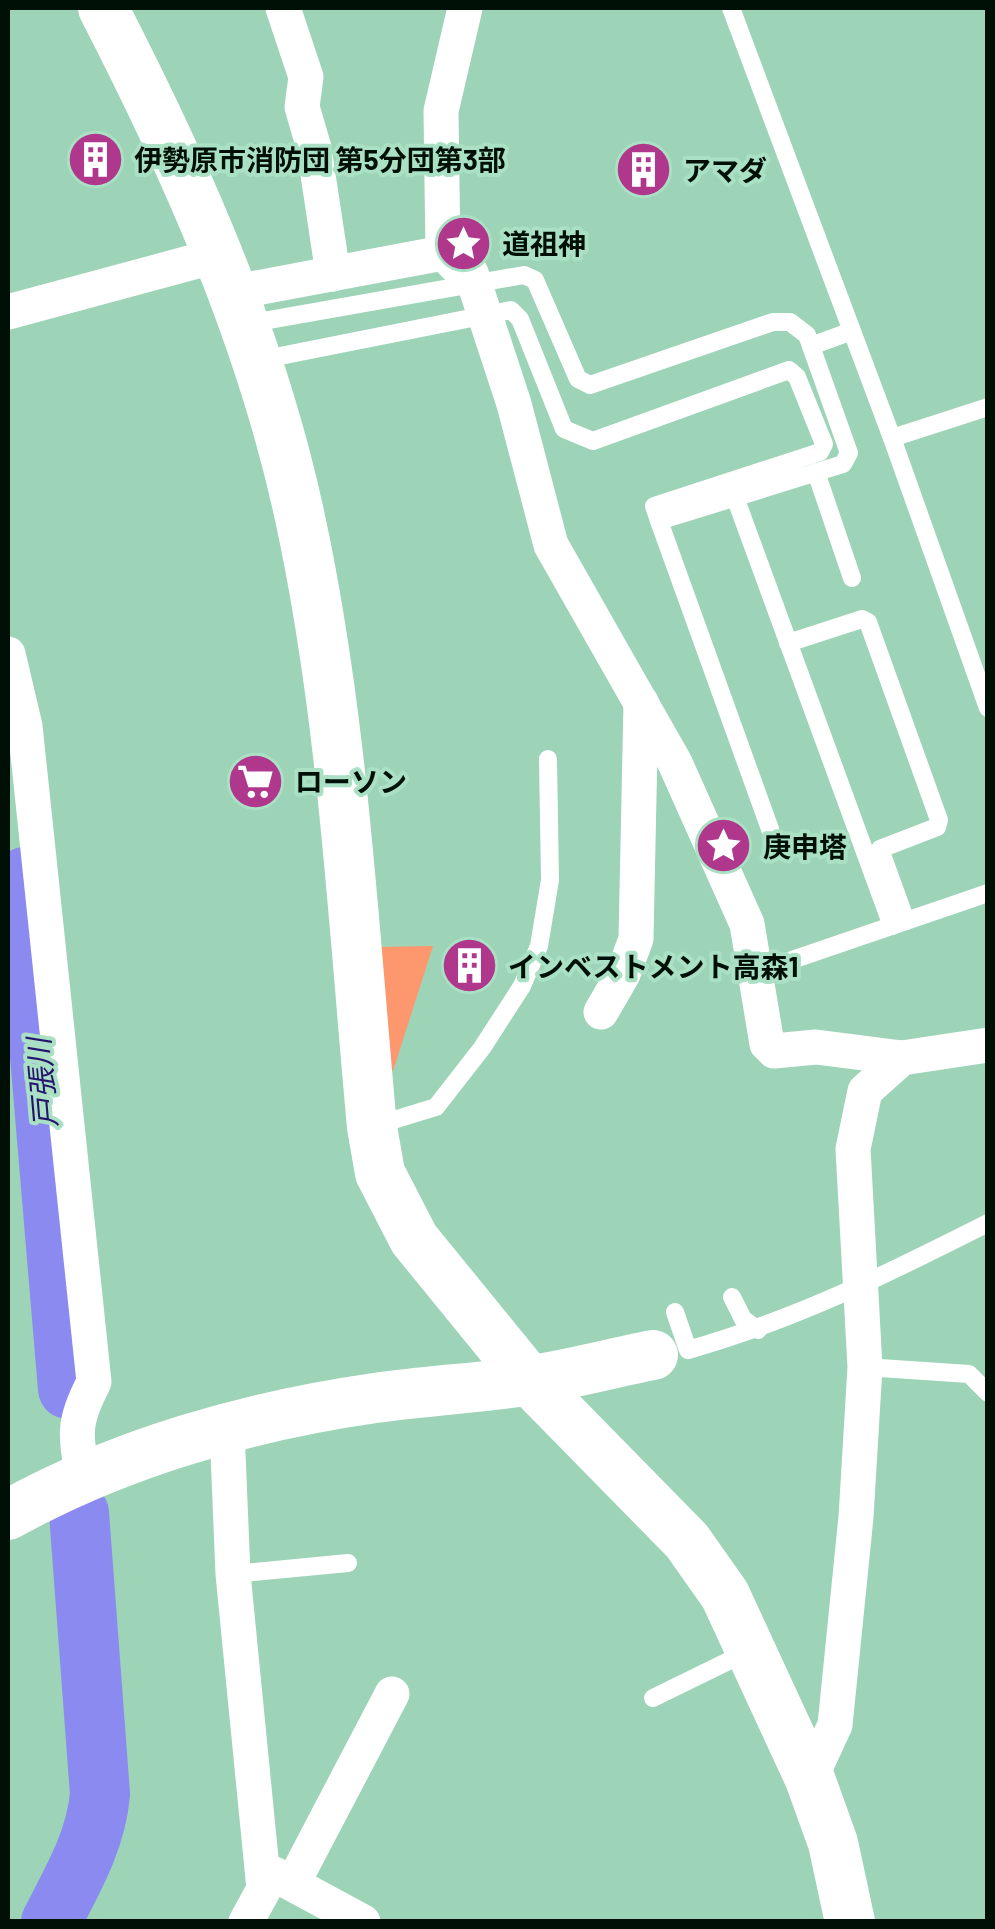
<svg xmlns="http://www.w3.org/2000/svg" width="995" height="1929" viewBox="0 0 995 1929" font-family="Barlow,'Noto Sans JP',sans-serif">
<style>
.green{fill:#fd976e}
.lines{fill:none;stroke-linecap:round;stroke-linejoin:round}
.river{stroke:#8b8af1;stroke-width:60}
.lane{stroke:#fff;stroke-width:18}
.street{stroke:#fff;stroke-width:35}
.secondary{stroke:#fff;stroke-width:50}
.labels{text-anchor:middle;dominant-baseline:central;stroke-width:8;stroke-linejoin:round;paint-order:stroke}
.poi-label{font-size:28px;font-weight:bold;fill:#001007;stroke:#aae0c4;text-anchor:start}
.water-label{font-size:30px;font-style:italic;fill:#26136e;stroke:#aae0c4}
</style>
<rect width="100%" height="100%" fill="#9dd3b7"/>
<polygon class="green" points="433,946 393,1071 388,1071 378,947"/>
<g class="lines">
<g class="river">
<polyline points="25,877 68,1389"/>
<path d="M51,1922c21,-41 45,-81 49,-128l-21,-281"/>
</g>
<g class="lane">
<polyline points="731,8 892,438"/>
<polyline points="246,324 524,275 535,280 578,379 590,385 773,322 790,322 807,335 849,453 843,464 659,521 654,506 820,452 824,444 797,377 789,370 593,441 564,429 520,319 511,310 260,360"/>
<polyline points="811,346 852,331"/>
<polyline points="988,407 892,438 988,708"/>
<polyline points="816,472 852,578"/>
<polyline points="735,497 892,926"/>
<polyline points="659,521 770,829"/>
<polyline points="788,643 862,619 868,622 939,820 937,827 880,849 906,921"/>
<polyline points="757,972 988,893"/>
<polyline points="374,1126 436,1107 482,1048 522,986 539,946 550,880 548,759"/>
<polyline points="732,1297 743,1319 758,1330"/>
<path d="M675,1312l13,38c109,-31 199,-76 300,-127"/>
<polyline points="865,1367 969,1374 988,1393"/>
<polyline points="233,1574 348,1563"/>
<polyline points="653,1698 747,1652"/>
</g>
<g class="street">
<polyline points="283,8 306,77 302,107 314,148 333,274"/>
<polyline points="465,8 441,111 443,253 458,268 471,273 514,404 551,545 675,763 747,924 767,1044 774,1051 816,1047 902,1058"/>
<polyline points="235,292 443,253"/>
<polyline points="8,312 219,255"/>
<path d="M8,654l17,72 69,656c-21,40 -19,51 -11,95"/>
<polyline points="601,1012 623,974 636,939 641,702"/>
<polyline points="227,1429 233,1574 264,1889 246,1922"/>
<polyline points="810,1779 835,1725 856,1517 865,1367 853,1149 865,1091 902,1058 988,1045"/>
<polyline points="274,1874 363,1922"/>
<polyline points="293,1883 392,1694"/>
</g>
<g class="secondary">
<path d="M103,8c83,161 157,327 196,505 44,201 54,409 73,614l8,46 34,66 115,141 158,161 38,54 85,184 23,64 17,79"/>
<path d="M8,1515c111,-62 241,-99 367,-117 50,-7 101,-10 151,-17 43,-6 85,-18 127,-26"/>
</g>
</g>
<defs>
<symbol id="building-disc" viewBox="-11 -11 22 22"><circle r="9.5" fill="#b0388c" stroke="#aae0c4"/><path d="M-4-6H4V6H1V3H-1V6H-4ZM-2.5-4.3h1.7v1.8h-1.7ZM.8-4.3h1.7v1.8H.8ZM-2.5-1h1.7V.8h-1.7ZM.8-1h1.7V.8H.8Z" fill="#fff"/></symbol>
<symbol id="sight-disc" viewBox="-11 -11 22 22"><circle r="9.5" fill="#b0388c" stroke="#aae0c4"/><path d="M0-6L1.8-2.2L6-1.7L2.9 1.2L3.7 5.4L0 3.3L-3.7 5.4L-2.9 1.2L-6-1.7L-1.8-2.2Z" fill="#fff"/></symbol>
<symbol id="supermarket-disc" viewBox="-11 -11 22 22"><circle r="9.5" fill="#b0388c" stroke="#aae0c4"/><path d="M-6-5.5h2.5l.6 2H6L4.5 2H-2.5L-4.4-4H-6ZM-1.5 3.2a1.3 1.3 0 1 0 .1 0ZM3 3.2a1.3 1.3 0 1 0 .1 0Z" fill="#fff"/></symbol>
</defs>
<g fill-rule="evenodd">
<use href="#building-disc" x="64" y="128" width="63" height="63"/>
<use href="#building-disc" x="612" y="138" width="63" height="63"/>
<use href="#sight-disc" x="432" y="212" width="63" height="63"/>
<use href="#supermarket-disc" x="224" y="750" width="63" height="63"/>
<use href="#sight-disc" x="692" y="814" width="63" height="63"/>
<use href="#building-disc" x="438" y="934" width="63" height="63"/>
</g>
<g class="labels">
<g class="poi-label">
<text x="134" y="159">伊勢原市消防団 第5分団第3部</text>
<text x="683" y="170">アマダ</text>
<text x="502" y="243">道祖神</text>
<text x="295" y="781">ローソン</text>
<text x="763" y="846">庚申塔</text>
<text x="508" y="966">インベストメント高森1</text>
</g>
<g class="water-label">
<text transform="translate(41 1083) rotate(-95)">戸張川</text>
</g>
</g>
<rect width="995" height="1929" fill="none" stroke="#001007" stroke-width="20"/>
</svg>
